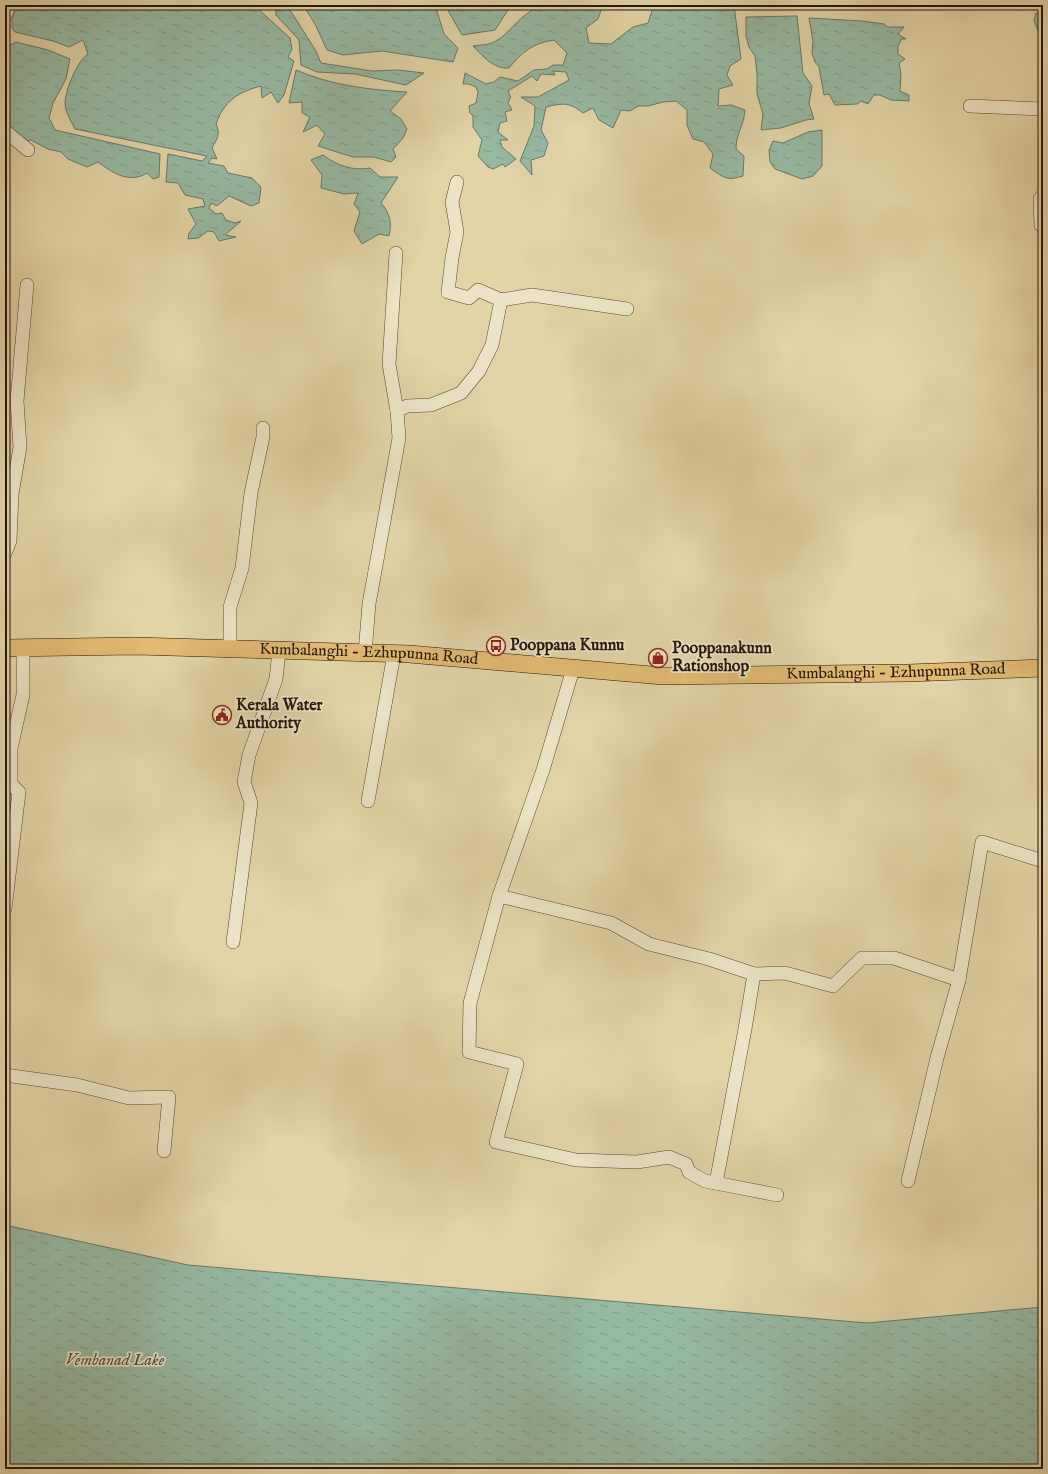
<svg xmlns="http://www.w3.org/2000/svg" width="1048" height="1474" viewBox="0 0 1048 1474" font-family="'IM FELL English',serif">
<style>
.water{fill:url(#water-ripples);stroke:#697864}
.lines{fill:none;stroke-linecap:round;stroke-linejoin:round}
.stream{stroke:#697864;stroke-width:4}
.minor-casing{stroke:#54462f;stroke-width:14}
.major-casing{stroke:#251607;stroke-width:18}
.minor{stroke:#ece3c6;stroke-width:13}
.major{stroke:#e1ba74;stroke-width:17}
.labels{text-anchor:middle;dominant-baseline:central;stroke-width:3.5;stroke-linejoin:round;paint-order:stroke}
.poi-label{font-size:16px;font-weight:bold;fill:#251607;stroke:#ece3c6;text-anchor:start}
.street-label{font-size:16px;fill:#251607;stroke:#ece3c6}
.water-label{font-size:17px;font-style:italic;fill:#4d4f3d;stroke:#ece3c6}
</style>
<defs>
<pattern id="water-ripples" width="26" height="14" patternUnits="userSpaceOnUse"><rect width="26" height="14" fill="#96b9a2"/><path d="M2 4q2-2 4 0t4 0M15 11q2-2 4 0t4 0" fill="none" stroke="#819e8a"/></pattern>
</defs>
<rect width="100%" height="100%" fill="#e2d4a7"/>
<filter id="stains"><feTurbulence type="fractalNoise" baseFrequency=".005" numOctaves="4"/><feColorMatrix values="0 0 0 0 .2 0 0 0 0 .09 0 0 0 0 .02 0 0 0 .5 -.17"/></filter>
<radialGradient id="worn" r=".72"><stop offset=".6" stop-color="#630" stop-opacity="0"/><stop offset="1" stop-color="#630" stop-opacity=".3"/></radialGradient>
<g class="water">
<path d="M17,5h226l14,3 33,30 2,11 -4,8 6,4 -10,34 -6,8 -7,-11 -9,6 -1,-12c-23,6 -37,15 -45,38 5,10 1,15 -4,24l5,11 -5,-1 -4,5 16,3 4,7 24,5 9,9 -2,16 -8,3 -22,-10 -12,10 -6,-3 -2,5 7,6 6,-1 4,7 9,3 6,-2 -16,14 11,2 -17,4 -5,-9 -6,-1 -10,7 -10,1 1,-6 7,-9 -8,-15 17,-3 -2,-7 -18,-4 -7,-12 -12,-1 2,-28 34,7 5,-5 -132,-27c-4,-8 -10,-17 -10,-27 1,-13 12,-41 23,-48l-5,-14 -14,7 -16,-6 -38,-9 -3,-4v-9z"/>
<polygon points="276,5 289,5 290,10 316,51 321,63 372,71 398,70 424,73 406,85 355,74 317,72 301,65 299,40 276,15"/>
<polygon points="303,5 432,5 437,11 444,34 458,48 453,62 382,51 343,55 327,50 315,24"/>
<polygon points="445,5 503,5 510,7 495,30 462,35"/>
<path d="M544,5h59l-5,14 -12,9 3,15 22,1 22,-17 15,-4 5,-15 -6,-3h87l7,54 -11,7 -3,9 6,10 -14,4 -1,17 13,-1 14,5c-1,16 -9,23 -9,39l8,7 -1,20c-16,5 -19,2 -33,-8l3,-14 -9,-12 -11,-3 -6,-14v-15l-11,-9 -13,1 -15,4h-10l-8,5 -9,-1 -8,18 -14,-8 -6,-12 -10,5c-13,-11 -21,-10 -37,-6l-5,23 7,13 -4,13 -13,4 1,15 -12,-14 14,-35 1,-20 -14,-9h17l31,-17 -3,-8 -13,-1 2,4 -14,-1 -4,7 -5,-5 -24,15 3,7h-1l-2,5 4,7 -7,2 2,9 -7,2 -2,9 10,8h-8l2,7 14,12 -11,8 -2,-3 -10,5 -5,-2 -10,-11 4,-16 -9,-13v-11l-3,-3 -1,-7 7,-3 2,-11 -2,-5 -7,-3h-6l2,-11 21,11 8,-2 6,-5 18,4 16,-11 13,-1 6,-4h10l4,-12 -13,-13c-21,3 -32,12 -45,28 -16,1 -25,-11 -36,-22 6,-1 14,-1 19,-3 20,-9 26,-30 52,-38z"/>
<polygon points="1036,13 1043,13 1043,42 1034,21"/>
<polygon points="797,16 803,73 812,86 809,104 814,119 806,120 781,128 761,130 763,114 757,94 757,74 755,56 749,47 746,36 746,17"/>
<polygon points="809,18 862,21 884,24 888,27 904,27 898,34 906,39 902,39 898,46 898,54 905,59 899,63 901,74 900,91 909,95 909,101 891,100 880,95 874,95 868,104 861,101 857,104 835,105 829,94 824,95 819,67 815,62 812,53 813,41"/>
<path d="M16,42l32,8 22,9 -4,20 -13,24 -4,15 6,12 105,24 -1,23 -6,2 -6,-6c-18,11 -34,0 -49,-11l-11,5 -19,-8 -7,-7 -13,-3 -17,-9 -11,2 -15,-16v-70l2,-9z"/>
<path d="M296,70c34,15 74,20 111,22l-17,19 11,8 6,10 -4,9 -10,11 3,8 -5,5 -17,-5h-21l-35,-11 7,-12 -8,-9 -14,7 7,-15 -8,-4v-11l-13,1z"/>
<polygon points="822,130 822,166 813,176 802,179 775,169 770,162 769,150 773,141 783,143 808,132"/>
<path d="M323,155c15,11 30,16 47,13l10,9h18l-17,26c9,10 11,20 8,33l-10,-2 -17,10 -8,-13 6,-19 -6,-8 4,-11 -14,1 -23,-6 1,-13 -11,-15z"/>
<polygon points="5,1225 188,1265 867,1323 1043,1307 1043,1469 5,1469"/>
</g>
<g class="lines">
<polyline class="stream" points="895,5 964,8 984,5"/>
<defs>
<g id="minor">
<polyline points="5,16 9,5"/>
<polyline points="970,106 1043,109"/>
<polyline points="5,131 28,150"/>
<polyline points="457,182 452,202 457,232 452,258 448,292 469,298 478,290 501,300"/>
<polyline points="1041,225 1040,199 1043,195"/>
<polyline points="396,253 389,364 397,411"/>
<polyline points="5,553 10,541 12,494 20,447 17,401 27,285"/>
<polyline points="230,649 230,607 242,568 251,493 263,437 263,428"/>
<polyline points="365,653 369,604 399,438 397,411 407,406 431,405 461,393 479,371 492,345 501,300 532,295 627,309"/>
<polyline points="573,669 543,770 499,896 611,923 649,944 709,959 754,974 785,973 833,986 862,958 894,958 959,980 982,842 1043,861"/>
<polyline points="368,801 394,654"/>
<polyline points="499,896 470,1003 469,1052 517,1064 496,1142 576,1160 637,1162 669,1157 686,1164 689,1172 705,1181 777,1195"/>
<polyline points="5,909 19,792 11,784 11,748 23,695 23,648"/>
<polyline points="233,942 251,803 244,782 249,755 276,679 279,651"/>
<polyline points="5,1075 77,1085 129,1098 169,1097 164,1151"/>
<polyline points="908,1181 937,1058 959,980"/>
<polyline points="716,1183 745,1029 754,974"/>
</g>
<g id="major">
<path id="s1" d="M5,648l131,-2 273,8 254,22 245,-3 135,-5"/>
</g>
</defs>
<use href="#minor" class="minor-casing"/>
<use href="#major" class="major-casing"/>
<use href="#minor" class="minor"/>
<use href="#major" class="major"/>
</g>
<defs>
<symbol id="bus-ring" viewBox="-11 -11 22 22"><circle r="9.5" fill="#ece3c6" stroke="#8f2418" stroke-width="1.5"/><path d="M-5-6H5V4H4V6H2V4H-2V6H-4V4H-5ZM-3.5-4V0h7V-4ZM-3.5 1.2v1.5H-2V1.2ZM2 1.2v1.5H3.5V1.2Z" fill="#8f2418"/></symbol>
<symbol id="shop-ring" viewBox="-11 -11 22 22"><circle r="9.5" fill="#ece3c6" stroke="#8f2418" stroke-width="1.5"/><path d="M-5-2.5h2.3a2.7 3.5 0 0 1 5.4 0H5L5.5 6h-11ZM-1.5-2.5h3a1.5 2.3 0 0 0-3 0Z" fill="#8f2418"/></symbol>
<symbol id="civic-ring" viewBox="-11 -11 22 22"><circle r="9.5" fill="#ece3c6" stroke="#8f2418" stroke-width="1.5"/><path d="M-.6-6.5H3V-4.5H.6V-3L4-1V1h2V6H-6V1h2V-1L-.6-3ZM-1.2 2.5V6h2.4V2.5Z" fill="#8f2418"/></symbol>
</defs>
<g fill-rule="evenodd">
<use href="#bus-ring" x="485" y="635" width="22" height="22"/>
<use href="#shop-ring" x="647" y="647" width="22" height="22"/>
<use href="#civic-ring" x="211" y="704" width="22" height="22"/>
</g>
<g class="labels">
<g class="poi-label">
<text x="510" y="646">Pooppana Kunnu</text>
<text x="672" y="649">Pooppanakunn<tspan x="672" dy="18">Rationshop</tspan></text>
<text x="236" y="706">Kerala Water<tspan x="236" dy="18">Authority</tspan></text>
</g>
<g class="street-label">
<text stroke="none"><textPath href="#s1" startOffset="364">Kumbalanghi - Ezhupunna Road</textPath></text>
<text stroke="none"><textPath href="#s1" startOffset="892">Kumbalanghi - Ezhupunna Road</textPath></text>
</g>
<g class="water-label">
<text x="115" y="1360">Vembanad Lake</text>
</g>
</g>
<rect width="1048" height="1474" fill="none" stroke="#e2d4a7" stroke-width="20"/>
<rect x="6" y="6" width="1036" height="1462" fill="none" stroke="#251607" stroke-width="2"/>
<rect x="10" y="10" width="1028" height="1454" fill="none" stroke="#251607"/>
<rect width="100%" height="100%" filter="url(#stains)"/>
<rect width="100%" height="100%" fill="url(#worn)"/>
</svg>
